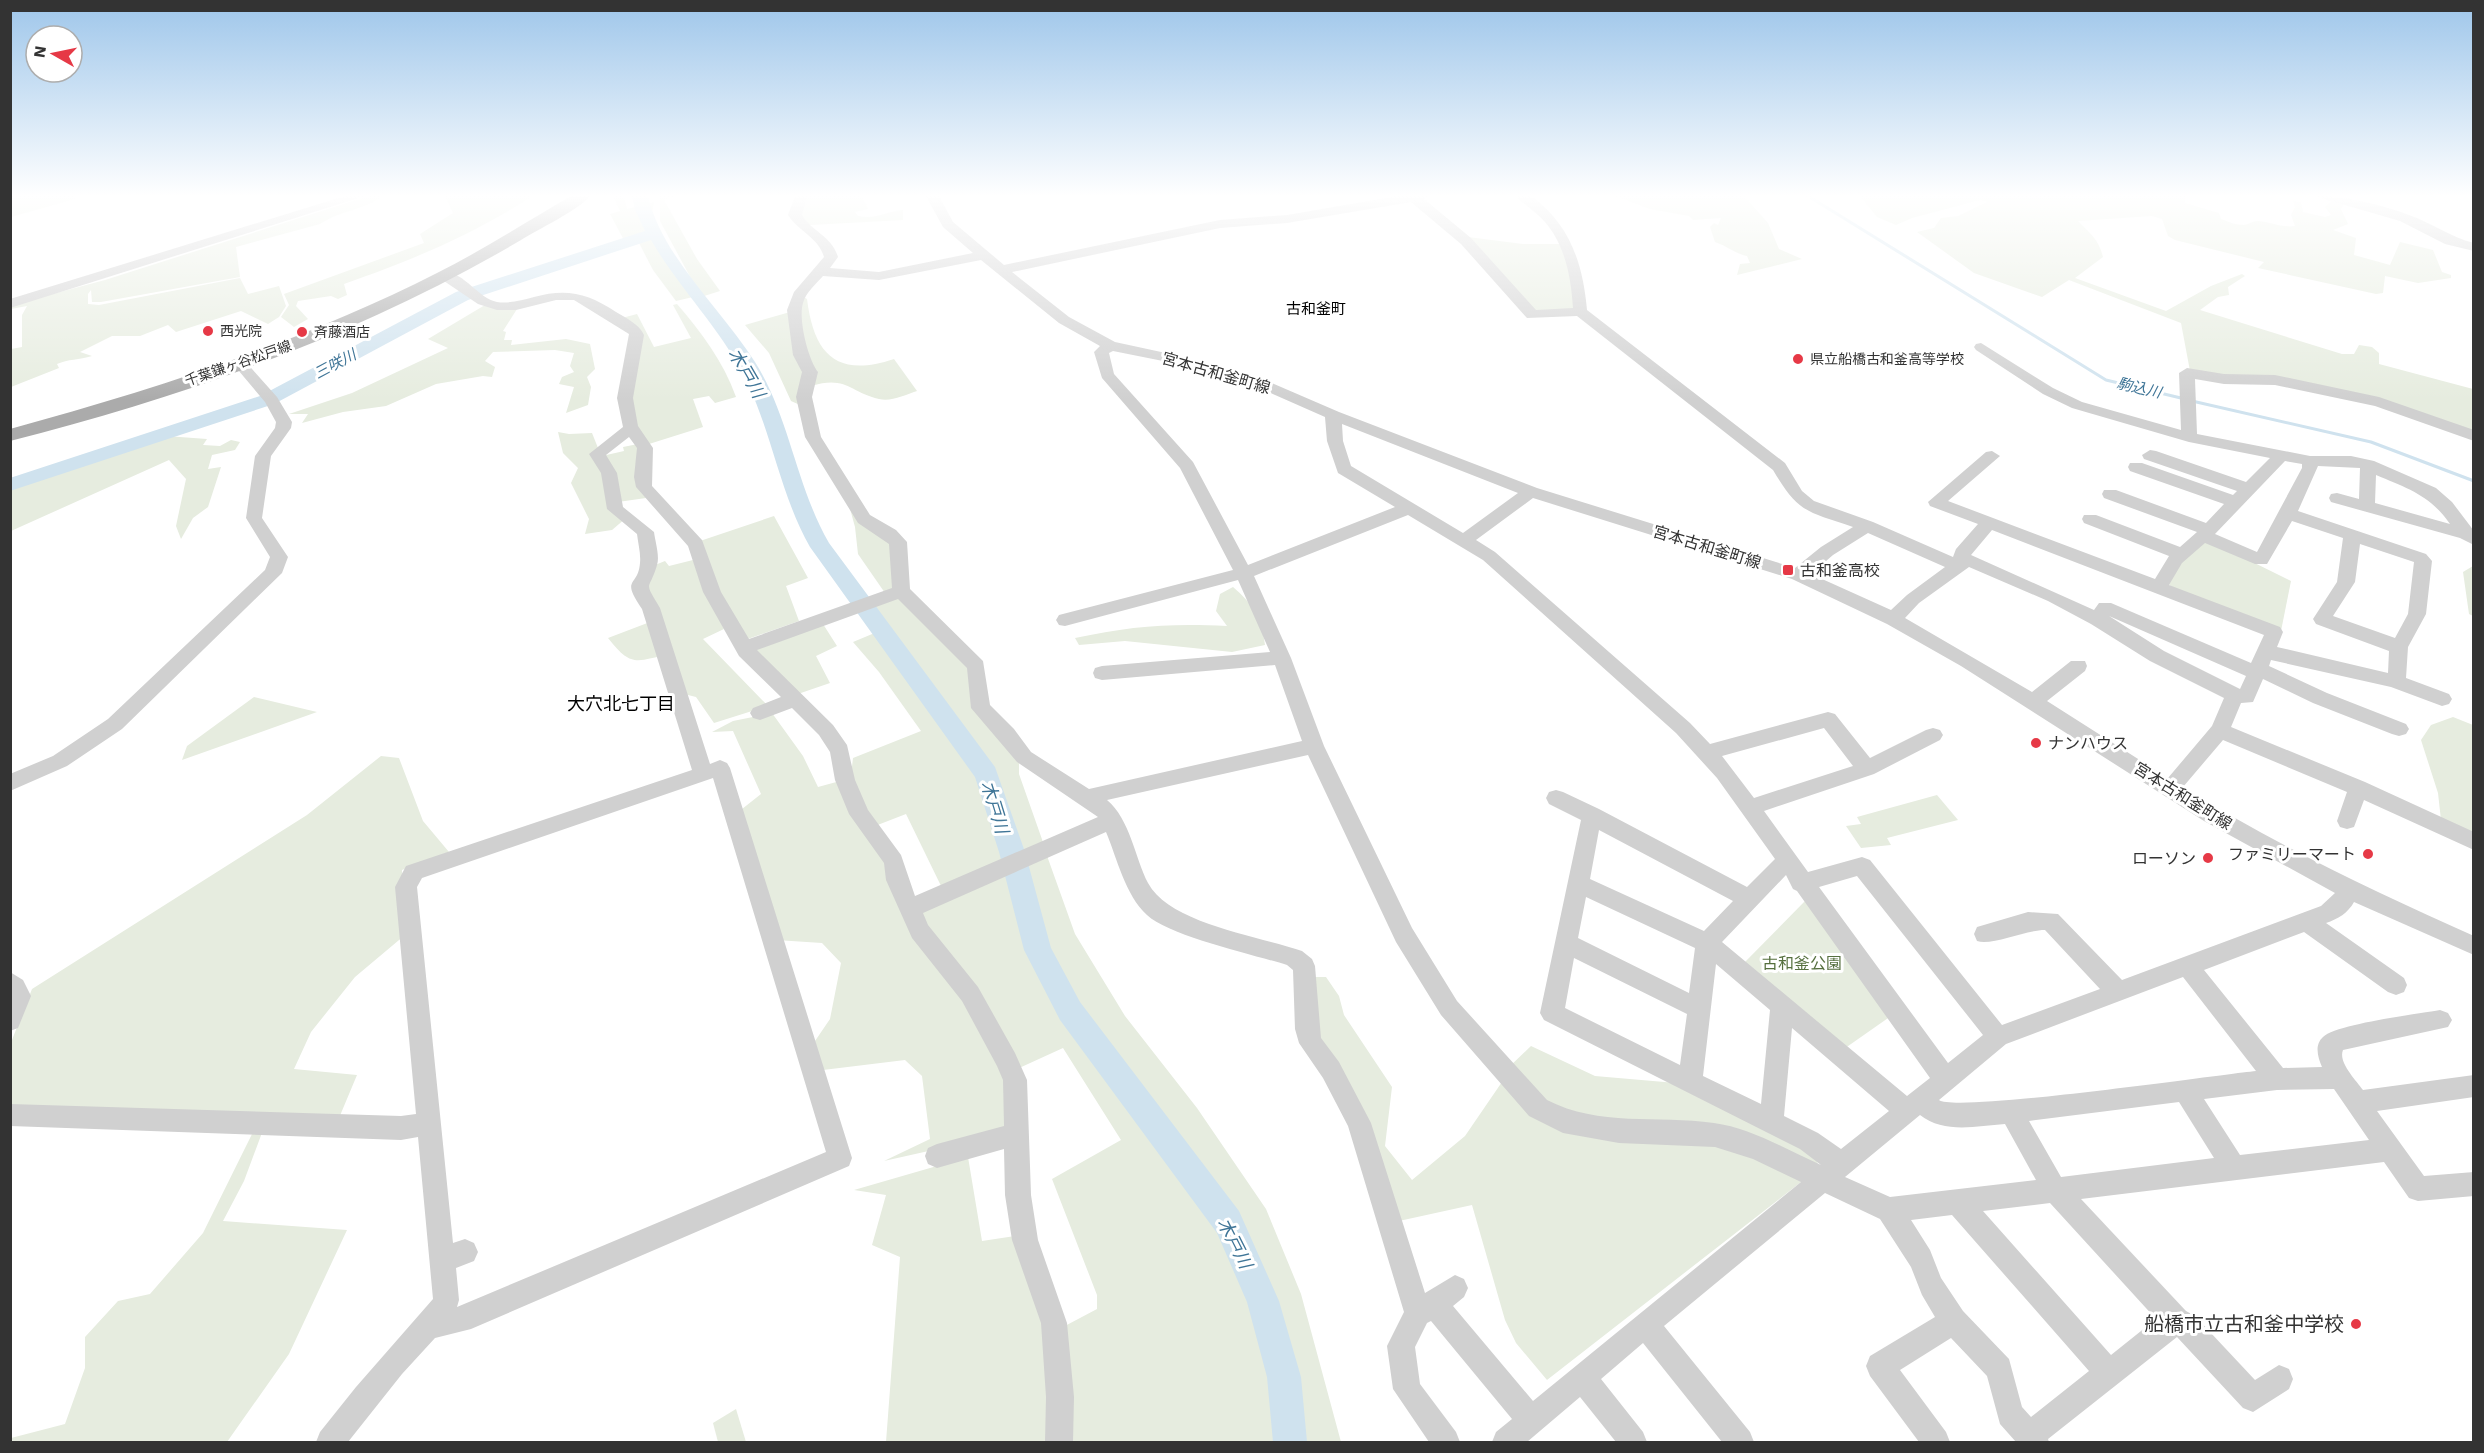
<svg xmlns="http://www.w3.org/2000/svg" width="2484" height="1453" viewBox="0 0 2484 1453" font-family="'Work Sans','Noto Sans JP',sans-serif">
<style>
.green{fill:#e6ecdf}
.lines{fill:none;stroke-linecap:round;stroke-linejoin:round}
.stream{stroke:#cfe2ee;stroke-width:3}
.river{fill:#cfe2ee;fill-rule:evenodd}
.minor{fill:#d0d0d0;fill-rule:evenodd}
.major{fill:#ababab;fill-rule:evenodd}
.poi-dot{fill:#e63946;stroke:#fff;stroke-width:2}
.labels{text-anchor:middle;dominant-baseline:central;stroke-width:6;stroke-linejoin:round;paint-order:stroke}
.far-poi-label{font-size:14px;fill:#333;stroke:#fff;text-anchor:start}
.far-street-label{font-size:14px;fill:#333;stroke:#fff}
.far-neighbourhood-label{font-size:15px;fill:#000;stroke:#fff}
.far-water-label{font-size:15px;font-style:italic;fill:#3f7597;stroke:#fff}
.street-label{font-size:16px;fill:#333;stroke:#fff}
.poi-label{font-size:16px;fill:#333;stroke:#fff;text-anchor:start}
.park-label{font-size:16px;fill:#56703f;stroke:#fff}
.water-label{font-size:18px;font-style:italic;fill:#3f7597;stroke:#fff}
.neighbourhood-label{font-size:18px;fill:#000;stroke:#fff}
.near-poi-label{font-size:20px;fill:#333;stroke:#fff;text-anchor:end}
</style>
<rect width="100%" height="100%" fill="#fff"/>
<g class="green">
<polygon points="11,196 74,196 75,199 11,217"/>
<path d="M369,196h14c-19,14 -44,15 -63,28l-84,23 4,30 -139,25h-9l-1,-12 -3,4v10l11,1 141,-27 8,16 31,-8 7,20 -7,11 -11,7 -27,-13 -65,21 -8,-7 -28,11h-28l-32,16 12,4c-13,4 -24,3 -35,8l2,4 -48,19v-38l11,-2v-32l5,-9 -16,3v-4l94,-25z"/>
<path d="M445,196h88c-64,40 -118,63 -189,88l3,11 -9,4 -7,-3 -33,5 -2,5 12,13 -14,8 -13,-10 8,-12 -5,-11 140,-51 -4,-9 33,-21z"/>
<polygon points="613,196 624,196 627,209 654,202 650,223 657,232 625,242 610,214 620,211"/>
<polygon points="660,196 676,196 664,200 697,259 720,291 701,297 660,221"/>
<path d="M803,196h59l6,13 -13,3 3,4c18,4 29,-5 45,-6v10l-93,5 -11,-3z"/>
<path d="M1615,196h129l24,27 11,26 23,10 -65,16 3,-11 10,-1 -3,-7c-11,-2 -20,-10 -32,-14l-5,-15 4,-4 4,2 3,-7 -28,2 -4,-4 -39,-7z"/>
<path d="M1860,196h326l-1,7 34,10 2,6c8,3 15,6 23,6 6,-1 8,-4 14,-4 13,1 24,7 37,5l-4,-11 4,-8 -2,-6 8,1 2,10 22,5 6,-2 -6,-8 7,-7 12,4 -3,5 7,15 -15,6 23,8 -2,17 36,10 10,-23 33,8 9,22 9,3v3l-33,5 -33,-7 -2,17 -7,1 -118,-26 6,-6 -89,-22 -7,-4 -6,-17 -10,-3 -74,5c12,12 21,19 25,36l-28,21 91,33 45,-25 31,-12 3,2 -17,11 1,8 -11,2 -18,13 142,44h12l5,-9 13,2 7,6v11l94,25v45l-126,-40 -157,-23 -9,-48 -112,-43 -27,17 -68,-24 -57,-41 17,-4 7,-10 17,-2 29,-14 -7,-2 -68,18 -16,7 -19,-8z"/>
<polygon points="658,235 693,297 676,301 653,270 638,241"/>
<polygon points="1468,237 1523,244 1564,244 1577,310 1534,312"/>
<path d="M802,296l5,3c7,56 30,79 87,60l23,32c-12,4 -26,11 -38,8 -29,-7 -33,-24 -68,-13l-14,-73z"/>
<path d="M677,304c25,29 46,57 59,93l-21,6 -6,-7 -16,3 10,28 -54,17 -14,-20 -4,-28 10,-61 -19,-17 15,-4 17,33 37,-9 -18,-33z"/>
<polygon points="485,305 517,309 503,331 506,332 504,340 512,340 511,345 566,339 590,344 595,369 587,377 591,387 588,405 566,413 574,387 559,384 562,377 574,372 570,366 574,353 555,350 493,352 485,361 495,367 492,377 483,376 436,384 386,406 343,412 302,423 308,414 289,414 352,393 448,348 428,339"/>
<polygon points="790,312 805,373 800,405 791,401 769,353 745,325"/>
<polygon points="558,432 569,434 592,433 626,518 612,530 585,534 589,519 571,483 578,468 563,453"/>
<polygon points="166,436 207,439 203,445 220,446 231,440 240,442 235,450 212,455 208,469 221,467 208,507 193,518 181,539 176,526 186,479 169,460 11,531 11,488"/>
<polygon points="638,444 641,487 646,498 618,502 602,456 624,451 623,447"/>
<polygon points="846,494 893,544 895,589 885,593 858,554 855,527"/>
<polygon points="774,516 808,578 786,586 799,621 745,640 715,590 700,541"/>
<polygon points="2208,540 2291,581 2281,631 2173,589 2168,583 2182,561"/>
<path d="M693,560l31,69 -21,10 65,67 -54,17 -18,-26 -16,-4 -11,-39c-34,8 -38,13 -61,-16l42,-16 -6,-28 6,-27 15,-6 4,5z"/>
<polygon points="2473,566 2473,616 2469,614 2463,572"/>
<path d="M1233,587c20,17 29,32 32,58l-33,7 -107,-11 -46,4 -4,-7c55,-12 96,-15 152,-12l-11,-15 4,-17z"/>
<polygon points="896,596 966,662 1019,762 1019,774 1044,845 1019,856 990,772 868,606"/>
<polygon points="823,624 837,646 816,656 830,683 795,695 750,650"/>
<polygon points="877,632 982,776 1012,861 943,890 906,814 875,826 851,775 853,758 921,731 879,672 853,642"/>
<polygon points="254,697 317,712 182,760 187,746"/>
<polygon points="772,713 803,756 818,787 840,781 873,843 966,999 1007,1078 1008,1127 933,1150 884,1161 930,1139 922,1076 905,1060 823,1070 815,1041 830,1019 841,963 822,943 776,940 737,813 761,794 733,731 712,732 733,721"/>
<polygon points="2453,717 2473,725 2473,836 2441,820 2438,793 2421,740 2431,725"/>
<polygon points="381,756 399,758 423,821 449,852 402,870 405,935 355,977 311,1032 294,1069 357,1075 339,1118 11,1110 10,1045 32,989 307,815"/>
<polygon points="1937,795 1958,820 1887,838 1891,845 1861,848 1846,826 1861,824 1857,817"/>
<polygon points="1046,853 1075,934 1125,1016 1197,1108 1266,1209 1301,1294 1341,1442 1303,1442 1298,1395 1278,1308 1248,1245 1220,1190 1168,1133 1070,998 1044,945 1023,865"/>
<path d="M1009,870c12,44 21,88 44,128 28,51 68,93 104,138 37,46 69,97 93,151 21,48 25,104 31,155h-216l-2,-115 34,-18v-14l-45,-116 69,-39 -58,-92 -46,21 -99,-159z"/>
<polygon points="1805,901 1891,1016 1841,1051 1744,963"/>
<polygon points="1311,977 1326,977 1339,996 1344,1015 1392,1087 1385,1146 1412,1180 1465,1136 1504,1079 1508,1068 1531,1046 1595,1076 1676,1083 1815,1154 1819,1168 1547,1380 1516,1343 1505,1320 1472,1205 1399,1221 1313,1041"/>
<polygon points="254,1130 263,1130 244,1181 223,1221 347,1230 289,1354 227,1442 11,1442 11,1438 65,1424 85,1368 85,1337 118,1301 150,1294 203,1233"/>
<polygon points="968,1157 982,1241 1015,1236 1048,1325 1050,1397 1047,1442 886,1442 900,1257 872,1245 886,1195 854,1190"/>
<polygon points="736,1409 746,1442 718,1442 713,1423"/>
</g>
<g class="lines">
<g class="stream">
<polyline points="1808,196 2106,380 2185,399"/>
<polyline points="2192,401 2371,442 2474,481"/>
</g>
<path class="river" d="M632,196h16c13,59 74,114 107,166 35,56 41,124 74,181l166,224 30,85 26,96 29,54 159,209 40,90 22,76 6,65h-34l-6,-65 -20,-75 -30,-69 -157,-213 -36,-70 -25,-98 -24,-75 -165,-230c-29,-51 -37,-109 -62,-163 -24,-52 -68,-94 -97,-144l-183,60 -194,104 -264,87v-13l250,-82 196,-104 189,-61 -10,-21z"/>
<g class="minor">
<polygon points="345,196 365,196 10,308 10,299"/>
<path d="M795,196h12l-5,19c10,17 30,21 36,42l-8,11 49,4 94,-19 -30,-26 -17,-31h13l14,26 51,43 216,-45 67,-5 111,-19h29l-3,3 47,39 65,72 37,-2c-2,-31 -8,-64 -29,-87 -9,-10 -20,-16 -28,-25h15c39,28 52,68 56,114l198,153 17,28 12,10 59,21 80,35 3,-8 22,-25 -48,-18 -2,-4 58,-50 6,-1 8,5 -52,45 207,78 14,-23 -85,-33 -2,-4 2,-4h12l84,32 17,-15 -93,-34 -2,-4 2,-4h12l90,33 18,-19 -94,-33 -2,-4 2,-4h12l91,32 4,-4 -93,-32 -2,-4 8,-5 6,1 90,31 24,-24 -81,-16 -117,-34 -29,-14 -67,-44 -2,-3 2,-3 5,-1 72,45 29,14 99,28 -2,-57 8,-5 37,6 51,1 104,22 95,33v11l-99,-35 -100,-21 -51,-1 -29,-5 2,55 113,22h41l23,5 62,27 16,14 22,29v14l-14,-7 -129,-36 -2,-4 2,-4 6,-1 22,6 1,-31 -42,-2 -20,45 128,43 6,7 -6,53 -18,33 -2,31 43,16 3,5 -3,5 -7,2 -51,-19 -120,-27 -2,6 58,27 79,31 3,5 -3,5 -7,2 -7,-2 -79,-31 -50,-24 -10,23 -12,1 -10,24 134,55 109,50v18l-110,-50 -10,27 -7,2 -7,-2 -3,-6 10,-29 -124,-52 -40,47c93,58 191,104 291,149v19l-120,-53c-6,11 -16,17 -28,21l78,55 3,7 -3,7 -8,3 -8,-3 -84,-60 -100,38 79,98 39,-1c-4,-9 -8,-22 1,-30 13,-13 95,-23 117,-27l8,3 4,7 -4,7 -105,23c-5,12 12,29 20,40l111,-15v22l-97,14 47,65 50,-4v24l-56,5 -9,-3 -25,-36 -303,37 105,112 9,5 60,64 24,-15 10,4 4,10 -4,10 -36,23 -10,-4 -66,-71 -129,102 1,3h-33l-16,-18 -13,-48 -36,-38 -51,32 46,62 4,10h-31l-49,-66 -4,-10 4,-10 65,-39 -13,-22 -11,-28 -31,-48 -55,-26 -161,133 86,106 4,10h-32l-79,-99 -42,36 42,53 4,10h-31l-36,-45 -53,45h-35l4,-10 16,-13 -81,-98 -4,2 -12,24 5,37 36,48 4,10h-31l-36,-53 -6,-43 17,-34 -56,-186 -25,-48 -24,-35 -4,-14 -2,-59 -6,-5c-32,-10 -118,-29 -140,-50 -22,-20 -30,-57 -41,-83l-183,81 5,12 50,62 37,66 12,27 4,115 7,45 29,83 7,74 -1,45h-28l1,-45 -5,-74 -29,-83 -7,-45 -1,-46 -67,19 -9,-4 -3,-8 3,-8 9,-4 67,-18 -1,-46 -6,-14 -35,-65 -50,-63 -26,-58 -2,-17 -35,-49 -14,-34 -5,-28 -11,-17 -27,-27 -32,12 -7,-2 -3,-5 3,-5 28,-11 -42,-41 -36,-64 -15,-46 -52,-59 -2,-10 3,-29 -8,-11 -23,18 11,18 6,34 31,25c1,9 6,24 3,33 -8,28 -14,14 3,43l50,156 10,-4 7,3 3,5 122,390 -3,8 -378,163 -36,9 -33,36 -54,68h-32l4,-10 36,-45 77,-88 -15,-162 -17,3 -391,-14v-22l391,12 15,-2 -21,-227 11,-21 286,-96 -50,-161c-22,-32 -4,-21 -2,-46 1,-9 -2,-20 -3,-29l-30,-25 -6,-36 -12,-19 34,-27 -6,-29 12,-64 -55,-34h-18l-40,10h-19l-19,-6 -37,-25v-6c21,-5 36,25 56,29 12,2 25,-2 37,-5 32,-9 54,-4 82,15 10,6 23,12 28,23l-11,63 5,28 15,22 -1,38 50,54 19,52 28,47 143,-51 -3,-44 -31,-21 -53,-86 -9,-40 6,-25 -9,-17 -6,-45 7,-18 30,-35c-5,-19 -26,-26 -36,-42zM1411,202l50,42 66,74 50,-2 196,154c26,44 34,41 80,57l-32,20 -26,21 -258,-80 -198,-76 -79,-34 -85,-23 -60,-13 -46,-25 -57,-45 208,-44 67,-5zM981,260l78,63 41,23 -6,6 8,26 78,90 53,102 -174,45 -3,5 3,5 6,1 173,-46 32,72 -168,14 -7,2 -2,5 2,5 7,2 173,-15 27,76 -213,48 -58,-37 -17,-23 -24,-24 -7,-44 -73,-72 -3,-47 -11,-12 -26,-15 -49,-78 -9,-40 6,-25c-10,-13 -20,-53 -15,-69 3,-11 13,-19 20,-27l56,4zM1113,351l60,12 77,21 75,33 2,24 11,32 57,34 -147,58 -55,-103 -79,-88 -5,-21zM1342,424l176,69 -55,40 -112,-67 -8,-25zM2285,461l17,3v4l-45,84 -42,-18zM2376,475c31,13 54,20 74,49l-75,-21zM1533,498l259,81 95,45 74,42 243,155 131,72 -14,13 -199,74 -64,-66 -30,-2 -51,15 -3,7 3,7c15,5 48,-11 68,-11l55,59 -98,36 -132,-165 -8,-3 -54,15 -44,-61 110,-37 66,-34 3,-5 -3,-5 -7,-2 -7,2 -56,28 -35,-44 -7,-2 -118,32 -20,-21 -195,-171 -19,-12zM1408,515l75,45 193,173 41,45 58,81 -28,28 -148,-78 -36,-17 -7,-2 -7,2 -3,6 3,6 32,16 -41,193 4,7 256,129 21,16c-34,-15 -70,-37 -107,-42 -57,-8 -115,4 -167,-23l-90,-99 -45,-73 -88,-182 -33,-88 -37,-82zM2292,521l51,17 -6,44 -24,37 3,5 73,27 -1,22 -111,-26 6,-15 -3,-5 -111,-42 13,-22 23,-20 50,21h12zM1992,530l272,105 -13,28 -140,-60h-12l-5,7 -123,-55zM1868,533l77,34 -38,28 -16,15 -80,-36 22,-19zM2360,544l54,18 -6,52 -13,24 -62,-22 22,-34zM1969,567l79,34 43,23 59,37 74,37 -12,28 -44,52 -121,-77 38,-30 2,-5 -2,-5h-14l-39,31 -127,-74 14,-15zM898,599l69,69 4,40 46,54 81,55 -183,79 -14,-41 -33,-45 -13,-30 -8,-35 -14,-20 -76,-75zM2109,616l137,60 -6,13 -76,-38zM1824,728l29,38 -99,32 -32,-42zM1308,755l88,187 45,73 88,101 34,17 56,10 96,4 38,12 48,23 -268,219 -80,-95 11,-9 4,-9 -4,-9 -9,-4 -30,18 -54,-170 -32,-61 -18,-24 -6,-72 -3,-7 -10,-8c-43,-15 -132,-27 -154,-68 -13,-25 -18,-64 -41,-83zM713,778l113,374 -369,155 2,-7 -3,-32 18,-7 4,-9 -4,-9 -9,-4 -12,4 -36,-356 5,-9zM1599,830l134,71 -29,30 -114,-52zM1786,875l7,14 4,2 133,187 -23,18 -185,-154zM1857,876l126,159 -35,28 -129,-176zM1586,897l109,51 -6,45 -111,-55zM1574,958l113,56 -7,51 -115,-57zM1716,964l54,46 -9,94 -58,-28zM2183,977l73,94c-40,4 -300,42 -317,29l67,-56zM1792,1028l97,83 -48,38 -23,-16 -34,-17zM2334,1089l35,51 -129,15 -36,-56 73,-9zM2179,1102l35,56 -153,19 -32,-56zM1920,1115c24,19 56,11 85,9l31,56 -146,17 -45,-20zM2050,1203l106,116 -45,36 -128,-144zM1952,1215l137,156 -58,46 -9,-10 -13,-48 -46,-48 -22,-33 -11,-28 -19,-30z"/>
<path d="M2314,196c31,0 66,8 95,19 23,8 41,22 65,28v8l-29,-7 -45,-23z"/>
<polygon points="240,360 245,361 277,397 292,422 291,428 271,456 262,518 288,557 282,573 122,729 67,766 10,791 10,774 53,756 108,719 265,570 270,557 246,518 255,456 275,428 276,422 265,402 233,364"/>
<polygon points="10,972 23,980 31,996 18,1028 10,1031"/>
</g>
<path class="major" d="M571,196h19c-10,13 -53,34 -69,44 -157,93 -334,156 -511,201v-12c147,-40 291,-87 427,-156 46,-23 89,-51 134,-77z"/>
</g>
<linearGradient id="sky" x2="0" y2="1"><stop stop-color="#9ec6ea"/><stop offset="0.49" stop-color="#fff"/><stop offset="1" stop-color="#fff" stop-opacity="0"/></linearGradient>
<rect width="2484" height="400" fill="url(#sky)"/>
<g class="poi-dot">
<circle cx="208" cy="331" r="6"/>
<circle cx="302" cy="332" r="6"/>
<circle cx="1798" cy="359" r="6"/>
<rect x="1782" y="564" width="12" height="12" rx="3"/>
<circle cx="2036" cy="743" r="6"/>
<circle cx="2368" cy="854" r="6"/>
<circle cx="2208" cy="858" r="6"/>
<circle cx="2356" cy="1324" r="6"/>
</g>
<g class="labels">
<g class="far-poi-label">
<text x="220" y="331">西光院</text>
<text x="314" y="332">斉藤酒店</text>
<text x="1810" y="359">県立船橋古和釜高等学校</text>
</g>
<g class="far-street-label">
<text transform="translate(238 363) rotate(-19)">千葉鎌ヶ谷松戸線</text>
</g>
<g class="far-neighbourhood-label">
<text x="1316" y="309">古和釜町</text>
</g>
<g class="far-water-label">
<text transform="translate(335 364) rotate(-28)">三咲川</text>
<text transform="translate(2139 388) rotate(13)">駒込川</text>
</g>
<g class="street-label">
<text transform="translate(1216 373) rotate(16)">宮本古和釜町線</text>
<text transform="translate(1707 547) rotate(17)">宮本古和釜町線</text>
<text transform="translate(2183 796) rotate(32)">宮本古和釜町線</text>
</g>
<g class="poi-label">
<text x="1800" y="570">古和釜高校</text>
<text x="2048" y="743">ナンハウス</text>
<text x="2356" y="854" text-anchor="end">ファミリーマート</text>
<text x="2196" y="858" text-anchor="end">ローソン</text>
</g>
<g class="park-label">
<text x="1802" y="963">古和釜公園</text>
</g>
<g class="water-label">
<text transform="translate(747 373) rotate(60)">木戸川</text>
<text transform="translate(995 807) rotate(73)">木戸川</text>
<text transform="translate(1235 1243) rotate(63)">木戸川</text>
</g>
<g class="neighbourhood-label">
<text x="621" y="703">大穴北七丁目</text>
</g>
<g class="near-poi-label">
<text x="2344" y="1324">船橋市立古和釜中学校</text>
</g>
</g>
<rect width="2484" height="1453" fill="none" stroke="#333333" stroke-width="24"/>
<g transform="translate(54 54) rotate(279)"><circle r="28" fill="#ffffff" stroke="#adadad" stroke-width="1.5"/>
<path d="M0-4.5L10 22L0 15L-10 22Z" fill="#e63946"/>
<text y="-9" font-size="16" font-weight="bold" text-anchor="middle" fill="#333333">N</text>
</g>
</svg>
